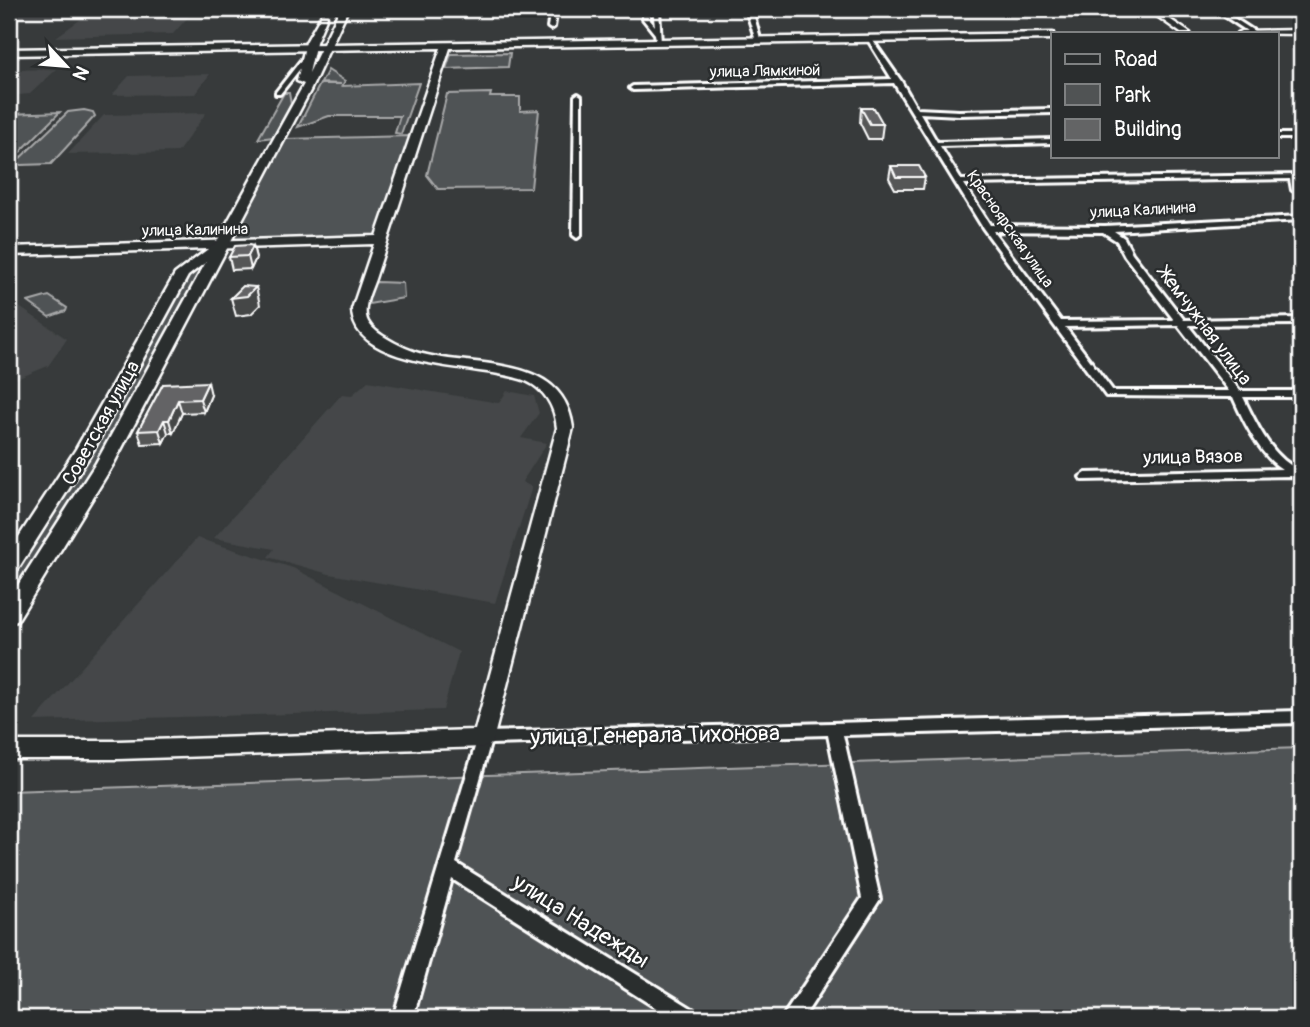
<svg xmlns="http://www.w3.org/2000/svg" width="1310" height="1027" viewBox="0 0 1310 1027" font-family="Pangolin,sans-serif">
<style>
.built{fill:#444748}
.green{fill:#505354;stroke:#a8a9aa;stroke-width:2}
.lines{fill:none;stroke-linecap:round;stroke-linejoin:round}
.minor-casing{stroke:#fff;stroke-width:6}
.tertiary-casing{stroke:#fff;stroke-width:5}
.secondary-casing{stroke:#fff;stroke-width:5}
.primary-casing{stroke:#fff;stroke-width:5}
.minor{fill:#2a2d2e;fill-rule:evenodd}
.tertiary{fill:#2a2d2e;fill-rule:evenodd}
.secondary{fill:#2a2d2e;fill-rule:evenodd}
.primary{fill:#2a2d2e;fill-rule:evenodd}
.wall{fill:#555657;stroke:#fff;stroke-width:2}
.shaded-wall{fill:#454647;stroke:#fff;stroke-width:2}
.building{fill:#636465;stroke:#fff;stroke-width:2}
.labels{text-anchor:middle;dominant-baseline:central;stroke-width:5;stroke-linejoin:round;paint-order:stroke}
.far-street-label{font-size:16px;fill:#fff;stroke:#2a2d2e}
.street-label{font-size:19px;fill:#fff;stroke:#2a2d2e}
.near-street-label{font-size:23px;fill:#fff;stroke:#2a2d2e}
</style>
<rect width="100%" height="100%" fill="#373a3b"/>
<filter id="ink" filterUnits="userSpaceOnUse"><feTurbulence type="fractalNoise" baseFrequency=".0143" numOctaves="2"/><feDisplacementMap in="SourceGraphic" scale="14" xChannelSelector="R" yChannelSelector="G"/><feConvolveMatrix kernelMatrix="1 2 1 2 8 2 1 2 1" color-interpolation-filters="sRGB"/></filter>
<g filter="url(#ink)">
<g class="built">
<polygon points="9,9 148,9 142,14 9,19"/>
<polygon points="189,16 173,34 56,37 81,19"/>
<polygon points="57,69 30,94 9,96 9,70"/>
<polygon points="210,74 195,94 112,95 129,76"/>
<polygon points="206,113 178,152 68,154 104,115"/>
<polygon points="9,300 67,339 48,366 9,382"/>
<polygon points="368,381 499,403 507,391 534,396 539,413 521,438 547,443 522,482 532,487 495,603 329,574 268,557 274,549 214,538 342,394 352,395"/>
<polygon points="197,538 293,568 459,652 443,710 34,721"/>
</g>
<g class="green">
<polygon points="510,53 508,67 446,69 451,54"/>
<polygon points="328,70 345,81 342,86 419,83 401,134 395,133 400,116 329,116 298,127 320,84 341,84 321,83"/>
<polygon points="284,93 289,93 291,104 273,137 258,139"/>
<polygon points="491,93 490,97 520,97 520,111 539,110 531,188 438,189 427,175 447,94"/>
<polygon points="84,110 93,112 95,116 51,164 21,165 16,162 68,112"/>
<polygon points="60,112 13,159 9,160 9,114"/>
<polygon points="412,136 379,233 373,237 234,241 232,238 285,139"/>
<polygon points="211,255 115,435 9,604 9,579 72,480 187,278"/>
<polygon points="377,282 403,283 404,298 369,304 366,302 372,285"/>
<polygon points="49,296 67,308 66,311 49,317 28,302"/>
<polygon points="1301,748 1301,1018 9,1018 9,791"/>
</g>
<g class="lines">
<defs>
<g id="minor">
<polygon points="551,9 557,9 554,27 551,29 548,27"/>
<polygon points="643,9 649,9 649,19 655,26 653,9 659,9 661,44 657,44 655,34 643,19"/>
<polygon points="746,9 752,9 761,42 756,41"/>
<polygon points="1214,9 1220,9 1257,33 1250,33"/>
<polygon points="1278,9 1284,9 1301,19 1301,23"/>
<path d="M871,38l30,43 16,28 42,2 94,-2v4l-94,2 -39,-2 17,29 116,-3v4l-113,3 21,34 340,-5v4h-3l3,16 -9,-5 -2,-11 -326,5 26,41 115,1 196,-10v4l-187,11 10,7 8,15 52,67 117,-2v6l-113,1 52,66h61v6h-58c13,26 29,63 58,73v9l-9,-3 -210,4 -2,-3 6,-4 196,-4c-22,-13 -39,-49 -49,-72l-127,-1 -123,-168 -89,-145 -261,7 -3,-2 3,-2 259,-7 -24,-39zM993,231l110,1 14,9 8,15 49,64 -113,1zM1178,325l51,66h-116l-48,-64z"/>
<polygon points="305,55 310,56 280,94 276,94 276,92"/>
<polygon points="578,94 581,96 581,235 577,238 573,235 575,96"/>
<rect x="1277" y="134" width="24" height="4"/>
<polygon points="1301,711 1301,723 843,735 880,899 803,1018 782,1018 862,898 828,735 490,744 456,863 696,1011 699,1018 672,1018 452,879 413,1018 393,1018 479,734 484,732"/>
</g>
<polygon id="tertiary" points="1147,9 1155,9 1190,33 1181,33"/>
<g id="secondary">
<polygon points="1301,30 1301,34 1237,33 1241,31"/>
<path d="M1053,33v6l-603,9 -75,231c-4,11 -11,25 -9,37 1,8 9,15 17,20 13,8 29,16 44,19 54,13 137,0 146,73l-81,316 -8,3 -366,12h-109v-18h109l357,-11 82,-302c-2,-20 -11,-38 -31,-47 -38,-17 -174,-9 -174,-72l22,-65 -365,11v-8l367,-11 65,-188 -432,7v-6z"/>
</g>
<polygon id="primary" points="340,9 348,9 311,89 114,463 17,621 9,623 9,599 96,463 206,262 188,276 94,449 16,572 9,574 9,552 76,449 175,274 216,243 304,84 297,81 306,42 321,16 327,16 316,42 309,73"/>
</defs>
<use href="#minor" class="minor-casing"/>
<use href="#tertiary" class="tertiary-casing"/>
<use href="#secondary" class="secondary-casing"/>
<use href="#primary" class="primary-casing"/>
<use href="#minor" class="minor"/>
<use href="#tertiary" class="tertiary"/>
<use href="#secondary" class="secondary"/>
<use href="#primary" class="primary"/>
</g>
<g class="wall">
<polygon points="861,108 883,124 881,139 868,139 860,123"/>
<polygon points="891,166 925,177 923,189 895,189 889,178"/>
<polygon points="253,246 256,258 251,269 232,270 229,257"/>
<polygon points="163,384 211,395 204,412 182,413 173,433 168,433 163,443 142,444 138,431"/>
</g>
<g class="shaded-wall">
<polygon points="253,246 256,258 251,269 248,256"/>
<polygon points="256,287 260,305 251,314 236,316 231,298"/>
<polygon points="208,382 211,395 204,412 200,399"/>
<polygon points="178,400 182,413 173,433 169,420"/>
<polygon points="164,420 168,433 163,443 159,430"/>
</g>
<g class="building">
<polygon points="861,108 874,108 883,124 870,124"/>
<polygon points="891,166 919,166 925,177 896,177"/>
<polygon points="249,245 253,246 248,256 229,257 235,246"/>
<polygon points="243,286 256,287 247,296 231,298"/>
<polygon points="208,382 200,399 178,400 169,420 164,420 159,430 138,431 163,384"/>
</g>
</g>
<g class="labels">
<g class="far-street-label">
<text transform="translate(765 71) rotate(-1)">улица Лямкиной</text>
<text transform="translate(1143 210) rotate(-3)">улица Калинина</text>
<text transform="translate(1010 229) rotate(55)">Красноярская улица</text>
<text transform="translate(195 230) rotate(-1)">улица Калинина</text>
</g>
<g class="street-label">
<text transform="translate(1205 326) rotate(53)">Жемчужная улица</text>
<text transform="translate(101 423) rotate(-61)">Советская улица</text>
<text transform="translate(1193 457) rotate(-1)">улица Вязов</text>
</g>
<g class="near-street-label">
<text transform="translate(655 735) rotate(-1)">улица Генерала Тихонова</text>
<text transform="translate(581 921) rotate(32)">улица Надежды</text>
</g>
</g>
<rect width="1310" height="1027" fill="none" stroke="#2a2d2e" stroke-width="35"/>
<rect x="18" y="18" width="1275" height="992" fill="none" stroke="#fff" stroke-width="2.5" filter="url(#ink)"/>
<rect x="1051" y="32" width="228" height="126" fill="#2a2d2e" stroke="#7f8182" stroke-width="2"/>
<rect x="1065" y="54" width="35" height="10" fill="#2a2d2e" stroke="#7f8182" stroke-width="2"/>
<text x="1114" y="66" font-size="21" fill="#ffffff">Road</text>
<rect x="1065" y="84" width="35" height="21" fill="#505354" stroke="#7f8182" stroke-width="2"/>
<text x="1114" y="102" font-size="21" fill="#ffffff">Park</text>
<rect x="1065" y="119" width="35" height="21" fill="#636465" stroke="#7f8182" stroke-width="2"/>
<text x="1114" y="136" font-size="21" fill="#ffffff">Building</text>
<g transform="translate(66 66) rotate(116)" stroke="#2a2d2e" stroke-width="5" paint-order="stroke">
<path d="M0-5L12 26L0 18L-12 26Z" fill="#ffffff"/>
<text y="-10" font-size="19" font-weight="bold" text-anchor="middle" fill="#ffffff">N</text>
</g>
</svg>
